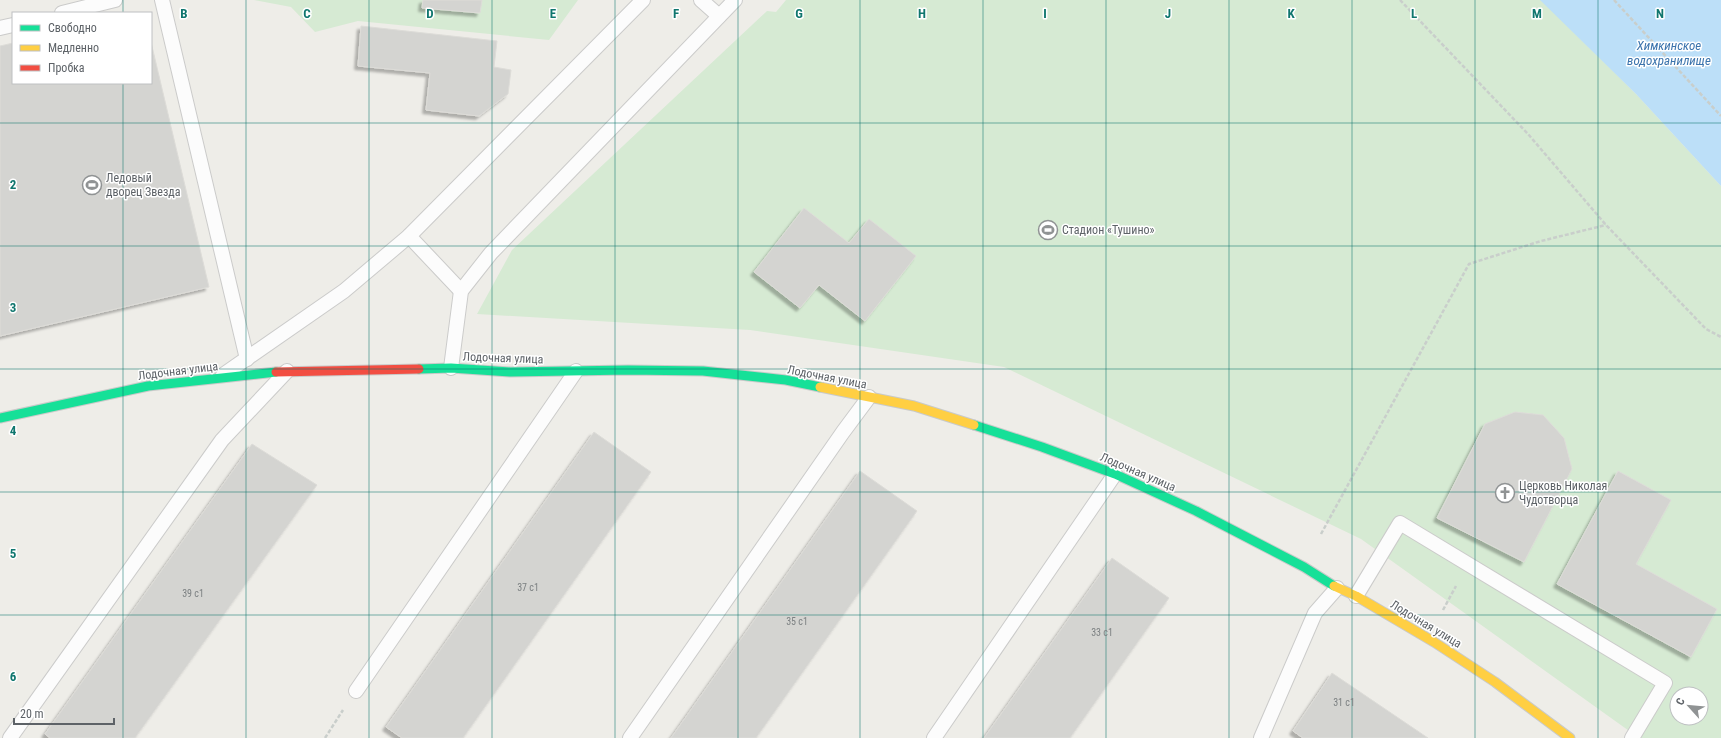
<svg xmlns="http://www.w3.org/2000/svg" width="1721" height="738" viewBox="0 0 1721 738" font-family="'Roboto Condensed',sans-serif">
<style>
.green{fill:#d6ead3;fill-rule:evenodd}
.water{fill:#bcdff8}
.building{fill:#d4d4d1;stroke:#dddcd8;filter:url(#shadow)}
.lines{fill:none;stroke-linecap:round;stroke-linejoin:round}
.lane-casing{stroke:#cbcbca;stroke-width:16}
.fast-casing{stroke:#c9cac9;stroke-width:11}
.slow-casing{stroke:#c9cac9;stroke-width:11}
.jam-casing{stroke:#c9cac9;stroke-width:11}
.path{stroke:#c9cecb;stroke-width:2.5;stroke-dasharray:4 2;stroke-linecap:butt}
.lane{stroke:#fcfcfc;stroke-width:14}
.fast{stroke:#16e098;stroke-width:9}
.slow{stroke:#ffcf43;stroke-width:9}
.jam{stroke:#f24e42;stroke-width:9}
.grid{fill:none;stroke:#0f766e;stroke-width:1;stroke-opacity:0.55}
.labels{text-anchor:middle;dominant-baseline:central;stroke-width:3;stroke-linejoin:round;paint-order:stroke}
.number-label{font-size:10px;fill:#7c8082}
.poi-label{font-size:12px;fill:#5d6267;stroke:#fff;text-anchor:start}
.street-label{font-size:12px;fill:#5d6267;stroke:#fff}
.water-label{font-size:13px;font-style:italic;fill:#3c74ad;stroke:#fff}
.grid-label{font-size:13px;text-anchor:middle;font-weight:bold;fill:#0f766e;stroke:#fff;stroke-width:3;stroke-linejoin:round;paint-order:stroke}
</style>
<defs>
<filter id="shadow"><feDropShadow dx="-3.5" dy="3.5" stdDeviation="1" flood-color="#0004"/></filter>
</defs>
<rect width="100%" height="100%" fill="#eeede8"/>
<g class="green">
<polygon points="254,0 578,0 549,40 358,21 315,32 291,7"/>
<path d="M786,0h755l95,94 85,92v552h-82l-278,-199 -357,-172 -254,-37 -273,-16 35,-64 255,-239 9,1zM1677,694h24v24h-24z"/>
</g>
<polygon class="water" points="1540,0 1721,0 1721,186 1636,94"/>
<g class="building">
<polygon points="423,0 482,0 480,13 422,8"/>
<polygon points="361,26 497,41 494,67 511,70 508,94 479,116 426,110 430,73 358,66"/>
<polygon points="151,42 209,287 0,336 0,46 13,43 13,83 151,83"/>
<polygon points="804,208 849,243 869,219 916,256 865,321 819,285 800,308 754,272"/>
<polygon points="1515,412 1543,415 1564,438 1572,469 1524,562 1437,518 1485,424"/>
<polygon points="594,432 651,472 463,738 402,738 386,727"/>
<polygon points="252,444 317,485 135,738 50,738 45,734"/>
<polygon points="860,471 917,511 756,738 671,738"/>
<polygon points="1618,471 1671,500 1636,564 1717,609 1691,657 1557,584"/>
<polygon points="1112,558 1169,598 1070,738 984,738"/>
<polygon points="1332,673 1428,738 1303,738 1293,731"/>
</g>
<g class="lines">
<defs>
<g id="lane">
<polyline points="162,0 247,359"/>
<polyline points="701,0 719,16"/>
<polyline points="62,13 115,0"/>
<polyline points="0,28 13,25"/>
<polyline points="409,236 461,291"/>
<polyline points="451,368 461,291 491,253 735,0"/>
<polyline points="223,375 344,291 409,236 643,0"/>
<polyline points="1356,596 1400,523 1665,683 1632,738"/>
<polyline points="356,691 576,371"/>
<polyline points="10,738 222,440 287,371"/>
<polyline points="630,738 843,432 869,397"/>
<polyline points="934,738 1115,474"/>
<polyline points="1261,738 1315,613 1337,588"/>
</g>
<g id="fast">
<polyline points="419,369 451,368 510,372 628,370 703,371 786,380 820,387"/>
<polyline points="0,418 148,386 276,372"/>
<polyline points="974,425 1042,447 1115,474 1196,511 1304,567 1334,586"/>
</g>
<g id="slow">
<polyline points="820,387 914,406 974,425"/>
<polyline points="1334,586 1356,596 1434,642 1495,682 1570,738"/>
</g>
<polyline id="jam" points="276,372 419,369"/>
</defs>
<use href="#lane" class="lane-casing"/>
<use href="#fast" class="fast-casing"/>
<use href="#slow" class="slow-casing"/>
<use href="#jam" class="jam-casing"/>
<g class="path">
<polyline points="1400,0 1528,134 1606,225 1706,329 1721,337"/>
<polyline points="1614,0 1721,116"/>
<polyline points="1321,534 1469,264 1541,241 1606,225"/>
<polyline points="1443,610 1456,586"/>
<polyline points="325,738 343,710"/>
</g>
<use href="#lane" class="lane"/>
<use href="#fast" class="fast"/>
<use href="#slow" class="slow"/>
<use href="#jam" class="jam"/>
</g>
<path class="grid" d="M123,0v13M246,0v738M369,0v738M492,0v738M615,0v738M738,0v738M860,0v738M983,0v738M1106,0v738M1229,0v738M1352,0v738M1475,0v738M1598,0v738M123,83v655M0,123h1721M0,246h1721M0,369h1721M0,492h1721M0,615h1721"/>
<defs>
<symbol id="stadium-ring" viewBox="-11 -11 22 22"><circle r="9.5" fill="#fff" stroke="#909394" stroke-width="1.5"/><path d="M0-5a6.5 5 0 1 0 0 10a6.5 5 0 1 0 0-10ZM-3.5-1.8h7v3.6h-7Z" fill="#909394"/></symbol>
<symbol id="church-ring" viewBox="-11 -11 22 22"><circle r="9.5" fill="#fff" stroke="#909394" stroke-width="1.5"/><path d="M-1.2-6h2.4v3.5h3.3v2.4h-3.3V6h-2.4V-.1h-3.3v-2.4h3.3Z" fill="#909394"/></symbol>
</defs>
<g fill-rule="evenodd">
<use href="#stadium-ring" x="81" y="174" width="22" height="22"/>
<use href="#stadium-ring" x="1037" y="219" width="22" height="22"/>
<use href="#church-ring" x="1494" y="482" width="22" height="22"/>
</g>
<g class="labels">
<g class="number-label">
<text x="528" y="587">37 с1</text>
<text x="193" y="593">39 с1</text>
<text x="797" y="621">35 с1</text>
<text x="1102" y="632">33 с1</text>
<text x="1344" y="702">31 с1</text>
</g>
<g class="poi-label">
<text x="106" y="178">Ледовый<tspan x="106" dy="14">дворец Звезда</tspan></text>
<text x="1062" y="230">Стадион «Тушино»</text>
<text x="1519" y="486">Церковь Николая<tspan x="1519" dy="14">Чудотворца</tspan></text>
</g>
<g class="street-label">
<text transform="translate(503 358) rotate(2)">Лодочная улица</text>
<text transform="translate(178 371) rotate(-7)">Лодочная улица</text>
<text transform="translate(827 377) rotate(11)">Лодочная улица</text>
<text transform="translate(1138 472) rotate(23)">Лодочная улица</text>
<text transform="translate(1426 624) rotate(31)">Лодочная улица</text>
</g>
<g class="water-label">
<text x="1669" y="45">Химкинское<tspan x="1669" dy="15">водохранилище</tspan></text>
</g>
</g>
<g class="grid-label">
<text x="184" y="18">B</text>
<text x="307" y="18">C</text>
<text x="430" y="18">D</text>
<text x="553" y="18">E</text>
<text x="676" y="18">F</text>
<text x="799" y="18">G</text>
<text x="922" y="18">H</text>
<text x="1045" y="18">I</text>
<text x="1168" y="18">J</text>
<text x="1291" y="18">K</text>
<text x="1414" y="18">L</text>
<text x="1537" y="18">M</text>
<text x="1660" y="18">N</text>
<text x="13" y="189">2</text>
<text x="13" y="312">3</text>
<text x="13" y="435">4</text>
<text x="13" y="558">5</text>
<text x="13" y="681">6</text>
</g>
<rect x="12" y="12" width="140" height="72" fill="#ffffff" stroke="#bec0c2"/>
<rect x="20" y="25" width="20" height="6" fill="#16e098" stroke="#bec0c2"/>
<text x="48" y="32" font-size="12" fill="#5d6267">Свободно</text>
<rect x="20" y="45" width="20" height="6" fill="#ffcf43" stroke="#bec0c2"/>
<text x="48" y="52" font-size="12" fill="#5d6267">Медленно</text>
<rect x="20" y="65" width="20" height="6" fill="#f24e42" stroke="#bec0c2"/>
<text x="48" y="72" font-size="12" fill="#5d6267">Пробка</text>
<g transform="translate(1689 706) rotate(297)"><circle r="19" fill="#ffffff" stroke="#bec0c2"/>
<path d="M0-3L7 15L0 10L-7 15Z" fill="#909394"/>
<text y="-6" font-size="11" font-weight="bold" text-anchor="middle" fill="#5d6267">С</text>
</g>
<path d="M14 718v6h100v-6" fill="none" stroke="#5d6267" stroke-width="2"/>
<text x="20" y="718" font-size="12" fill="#5d6267" stroke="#ffffff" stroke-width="3" paint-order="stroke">20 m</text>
</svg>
